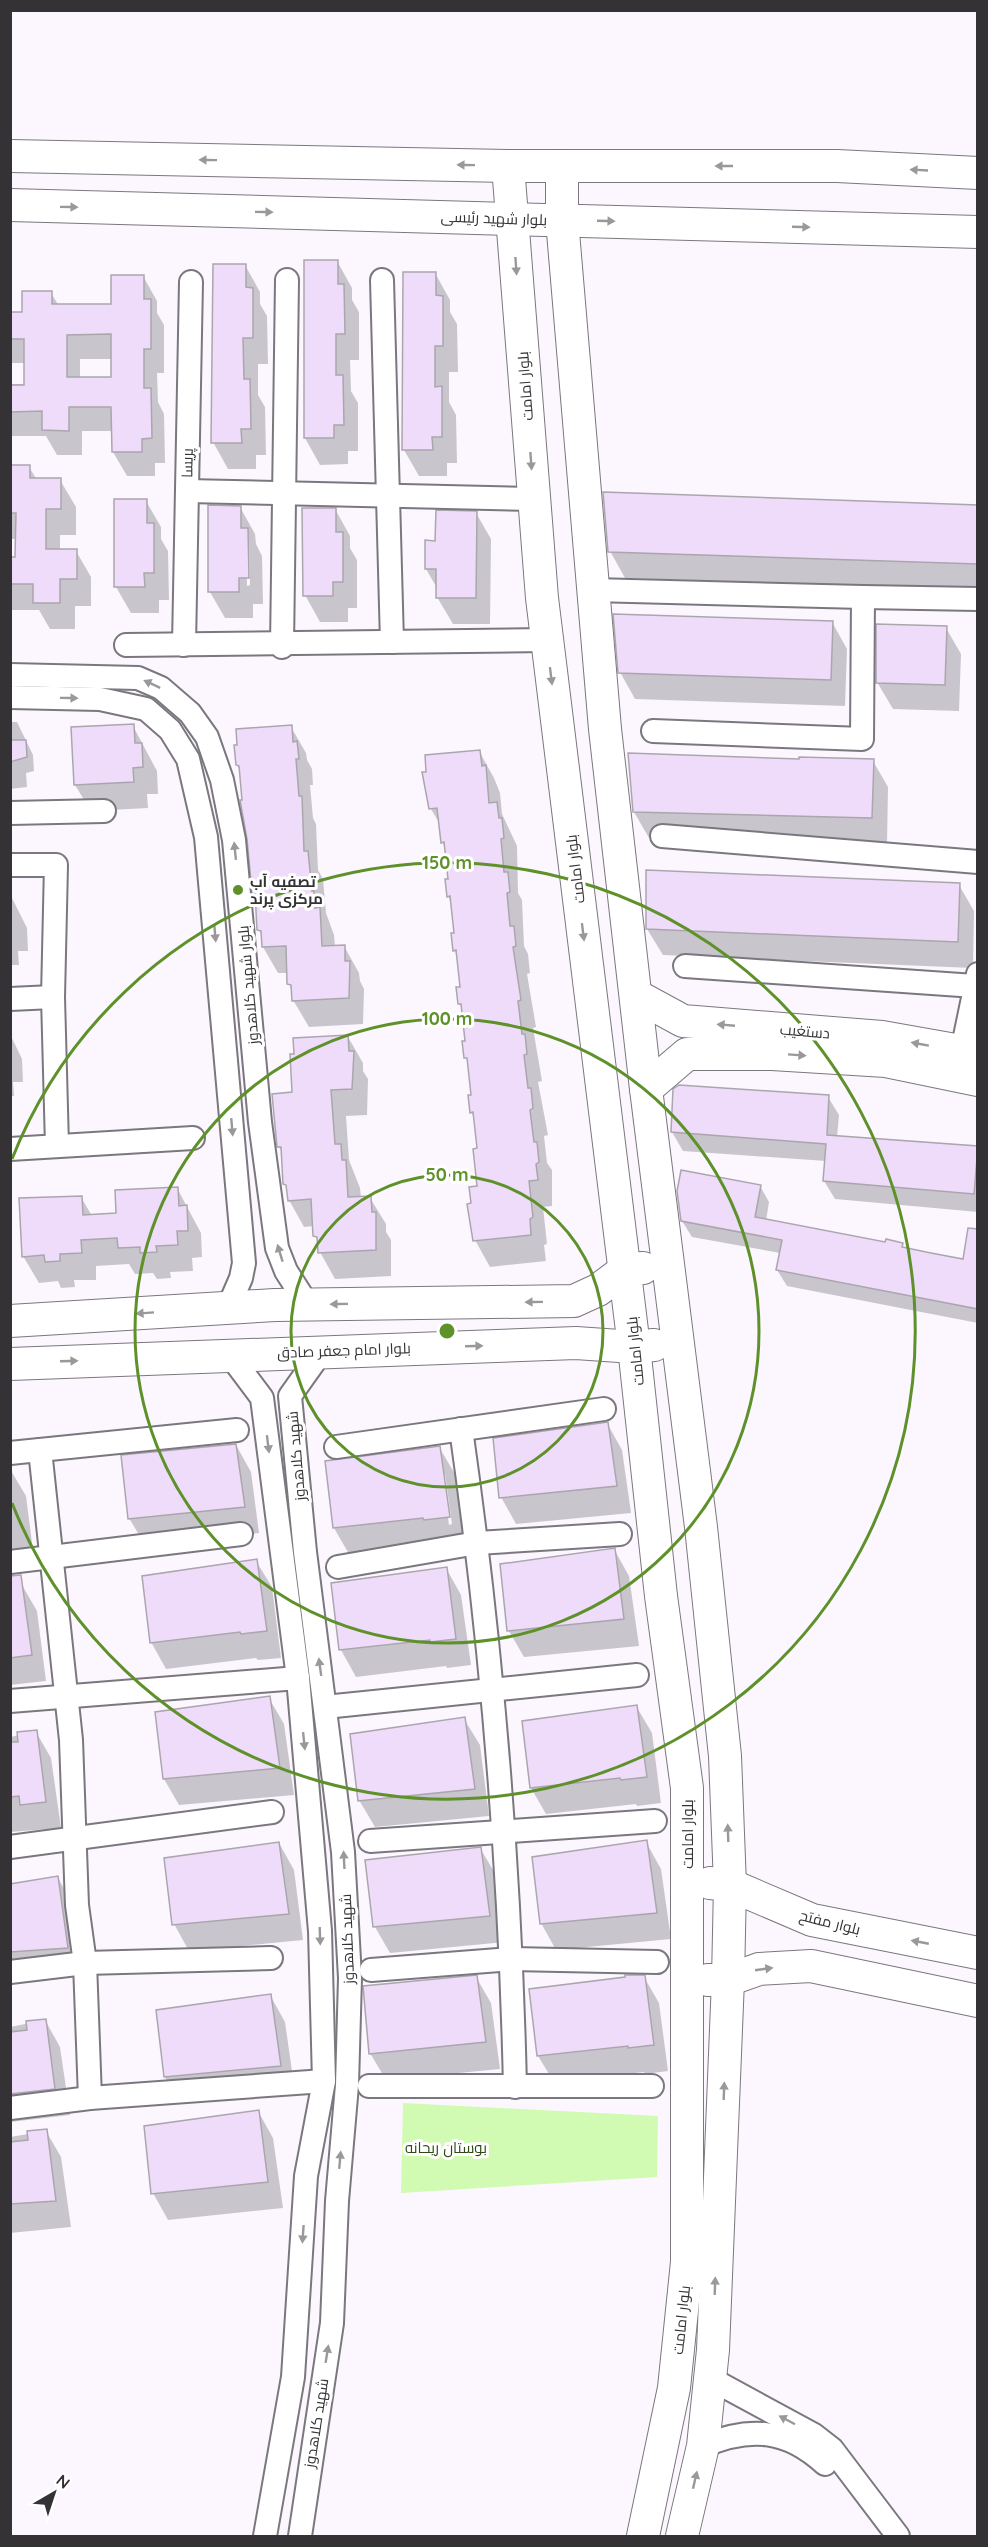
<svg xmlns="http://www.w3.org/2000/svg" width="988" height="2547" viewBox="0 0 988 2547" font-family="Quicksand,Cairo,sans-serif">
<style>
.green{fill:#d1fbb2}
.shadow{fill:#0003;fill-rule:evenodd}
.building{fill:#efdcfa;stroke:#aba6ad;stroke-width:1.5;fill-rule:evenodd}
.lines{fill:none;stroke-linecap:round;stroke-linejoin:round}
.street-casing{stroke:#7b777e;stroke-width:26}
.secondary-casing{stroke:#7b777e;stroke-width:34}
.street{stroke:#fff;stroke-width:22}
.secondary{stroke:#fff;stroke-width:32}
.oneway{fill:#9a989a}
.ring{fill:none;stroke:#5e9129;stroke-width:3}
.poi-dot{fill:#5e9129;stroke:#fff;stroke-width:2}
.labels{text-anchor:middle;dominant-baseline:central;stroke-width:6;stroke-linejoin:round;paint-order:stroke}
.street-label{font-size:15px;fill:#343235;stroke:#fff}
.poi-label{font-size:15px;font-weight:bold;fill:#343235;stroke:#fff;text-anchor:start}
.park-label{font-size:15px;fill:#2e4913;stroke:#fff}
.centre{fill:#5e9129;stroke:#fff;stroke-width:3}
.ring-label{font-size:18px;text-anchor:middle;font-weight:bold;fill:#5e9129;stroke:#fff;stroke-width:6;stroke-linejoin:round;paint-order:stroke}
</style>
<rect width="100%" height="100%" fill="#fcf7ff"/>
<polygon class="green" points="403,2103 658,2116 657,2177 401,2193"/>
<g class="shadow">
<polygon points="306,261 337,261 352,288 352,300 359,312 359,360 350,360 351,391 358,403 358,451 348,451 348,464 320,465 305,438"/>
<polygon points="245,265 260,292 260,304 267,316 268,364 258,364 258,395 265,407 266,455 256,455 256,469 228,469 213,442"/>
<polygon points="435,273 450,300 450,312 457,324 458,372 449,372 449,402 456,415 457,463 447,463 447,476 419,476 404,450"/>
<path d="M143,276l14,25v12l7,12v48h-7l1,29 6,12 1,49h-10v13h-28l-14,-24v-21h-31v24h-25l-11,-19h-36v-52h16v-21h-16v-49h13l28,-21 8,13h53zM80,359h32l1,19h-33z"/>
<polygon points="10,467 29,467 37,480 60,480 76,507 76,535 60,535 60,550 76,551 91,577 91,606 75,606 75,629 50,629 39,610 10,610 10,559 17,559 17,539 10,539"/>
<polygon points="146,501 161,527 161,539 168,551 169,600 159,600 159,613 131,613 116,587"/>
<polygon points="978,506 978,589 625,578 610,551"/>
<path d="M240,507l15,27 1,10 6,12 1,48h-10v14h-28l-15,-26zM246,536l3,3 1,46 -3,1z"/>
<polygon points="335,509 350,536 350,548 357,560 357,608 348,608 348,622 320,622 305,595"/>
<polygon points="476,513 491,539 490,624 453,624 437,597 437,588 426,569 437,542"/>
<polygon points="832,622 847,649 845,706 635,699 620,672"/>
<polygon points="946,628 961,654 959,711 893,709 877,682"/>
<polygon points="10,722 17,722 33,755 34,771 26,773 27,787 10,789"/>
<polygon points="133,726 157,771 158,794 147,794 148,808 91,811 75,785"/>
<polygon points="291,727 306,753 307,760 312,769 313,785 310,785 313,818 316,824 318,870 323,879 326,913 334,935 335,947 344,946 359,973 360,981 364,989 363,1024 309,1027 293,1000 288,973 278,973 263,947 263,937 259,930 241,772 237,765"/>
<polygon points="479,751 494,778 500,793 502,814 517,846 518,893 522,900 524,946 528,954 530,973 527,974 536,1027 533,1028 542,1081 538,1082 548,1135 544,1136 547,1163 552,1170 552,1206 543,1207 547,1244 544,1245 546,1261 490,1267 475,1240 473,1205 479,1188 479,1150 475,1118 471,1112 473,1096 469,1065 466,1058 467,1042 463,1011 460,1004 461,988 458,957 454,950 456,934 452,903 448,896 450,880 446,849 442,842 441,826 431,809"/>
<polygon points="800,761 873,761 888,787 887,844 649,838 634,812"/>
<polygon points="959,885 974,911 973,968 663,955 647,929"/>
<polygon points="10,894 27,928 28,951 18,951 19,965 10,965"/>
<polygon points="10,1034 22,1059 23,1082 13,1082 14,1096 10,1096"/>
<polygon points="348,1037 363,1063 363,1071 368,1079 367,1115 346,1116 349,1160 360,1188 361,1198 370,1198 386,1224 386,1232 391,1240 391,1276 335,1279 320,1252 314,1226 304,1227 289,1200 288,1190 285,1183 283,1153 278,1146 294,1094"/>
<polygon points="675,1090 828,1097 839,1115 837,1137 978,1149 978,1212 835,1199 824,1181 826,1161 683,1151 672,1132"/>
<polygon points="760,1186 769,1202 766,1221 886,1244 902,1244 904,1249 978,1263 978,1323 787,1286 777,1270 780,1253 692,1237 682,1221"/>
<polygon points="177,1188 201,1233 202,1257 192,1258 193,1271 170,1272 171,1278 157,1279 153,1273 135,1274 129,1264 96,1266 96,1280 74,1280 75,1287 61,1288 58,1281 39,1283 23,1256 81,1197 92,1216 118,1214"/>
<polygon points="607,1423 622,1450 631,1513 516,1524 501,1497"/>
<polygon points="236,1445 251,1472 259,1533 145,1545 129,1518"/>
<path d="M439,1447l16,27 9,69 -115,11 -15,-26 -8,-66zM442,1474h3l7,50 -3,1z"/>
<polygon points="10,1469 26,1496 35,1566 10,1567"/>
<polygon points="614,1549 629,1576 639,1646 524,1657 509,1631"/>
<polygon points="256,1561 272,1587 281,1658 258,1660 256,1658 166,1669 151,1642"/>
<polygon points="446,1568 461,1595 471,1665 447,1668 446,1666 356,1677 341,1650 333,1585"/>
<polygon points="22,1585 37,1611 46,1681 10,1685 10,1586"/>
<polygon points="269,1698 284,1724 294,1795 179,1805 164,1779 156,1714"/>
<polygon points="636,1706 652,1733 661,1803 637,1806 636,1804 546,1814 531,1788"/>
<polygon points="464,1719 480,1745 489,1816 375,1827 359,1800"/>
<polygon points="36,1732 51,1758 61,1828 10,1832 10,1737"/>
<polygon points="646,1842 661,1869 671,1939 556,1950 541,1923"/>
<polygon points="279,1843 294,1870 303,1940 189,1951 174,1924"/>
<polygon points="480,1848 496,1875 505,1942 390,1953 375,1927"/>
<polygon points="58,1878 73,1904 82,1974 10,1982 10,1885"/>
<polygon points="476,1977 491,2003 500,2069 386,2080 370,2053"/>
<polygon points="644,1977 659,2003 668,2071 645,2074 644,2072 554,2082 538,2056"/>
<polygon points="270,1995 285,2022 295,2092 180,2103 165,2077 158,2012"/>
<polygon points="45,2020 60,2047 70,2115 10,2122 10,2027"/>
<polygon points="258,2111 273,2138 283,2208 168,2220 153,2193"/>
<polygon points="46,2131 61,2157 71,2227 10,2233 10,2137"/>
</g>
<g class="building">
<polygon points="304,260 338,260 338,284 344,284 345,334 336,334 336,375 343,375 344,425 334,425 334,438 304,438"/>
<polygon points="213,264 246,264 246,287 253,288 253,338 243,338 244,379 250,379 251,429 241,429 242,443 211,443"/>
<polygon points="403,272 436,272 436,295 443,296 443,346 435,346 435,387 442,386 442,437 432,437 433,450 402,450"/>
<path d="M111,275h33v24h7v50h-7v39h7l1,50 -10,1v13h-30l-1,-45h-42v24l-27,-1v-19l-32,1v-27h14v-46h-14v-27h12v-21h30v13h59zM111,334v43h-44v-42z"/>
<polygon points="10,465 30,465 30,478 61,478 61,509 46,509 46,549 77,549 77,579 60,579 60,603 33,603 33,584 10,584 10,557 15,557 16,513 10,513"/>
<polygon points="603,492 978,505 978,564 608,552"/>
<polygon points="114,499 147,499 147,523 154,523 154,573 144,573 145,587 114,587"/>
<polygon points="208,505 241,506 241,528 248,528 249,578 239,578 239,592 208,592"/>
<polygon points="302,508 336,508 336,532 343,532 343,582 333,582 333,596 303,596"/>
<polygon points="436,510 477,511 476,598 436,598 436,569 425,569 425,540 435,541"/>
<polygon points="613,614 833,621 831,680 618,673"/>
<polygon points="876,624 947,626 945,685 876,683"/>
<polygon points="134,724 135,743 142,743 143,767 133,768 134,782 74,785 71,727"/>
<polygon points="292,725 293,742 297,741 299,759 296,759 299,796 302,796 304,851 308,851 312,891 314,891 315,908 320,907 322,946 345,945 345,961 350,961 349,998 292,1001 291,985 287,984 286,946 262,947 261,931 257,930 255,892 252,892 247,839 240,800 242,800 239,766 236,765 234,745 237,745 236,729"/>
<polygon points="10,740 26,740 27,757 10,762"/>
<polygon points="480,750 482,766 486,765 489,803 497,802 499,818 502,818 504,838 501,839 504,872 508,872 510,892 507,893 510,926 514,926 516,946 513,947 521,1000 518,1001 522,1034 525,1034 527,1054 524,1055 528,1088 531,1088 533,1108 530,1110 534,1142 537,1142 539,1162 536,1164 538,1180 529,1181 533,1217 530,1219 531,1235 473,1241 467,1204 471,1203 469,1187 477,1186 473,1149 477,1148 473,1112 470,1113 468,1095 471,1095 467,1058 464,1058 462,1041 465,1041 461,1004 458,1004 456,987 460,987 456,950 453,951 451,933 454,933 450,896 447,897 445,879 448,879 444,842 441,843 437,808 429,809 422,772 426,772 425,755"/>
<polygon points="628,753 799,759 799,757 874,759 872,818 633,812"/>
<polygon points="646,870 960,883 958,942 646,929"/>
<polygon points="348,1035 349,1051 354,1051 352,1089 331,1090 335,1144 341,1144 342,1160 346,1160 348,1197 371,1196 372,1212 376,1212 376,1250 318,1253 317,1237 313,1236 311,1199 288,1201 286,1185 283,1184 281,1147 277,1147 272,1094 292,1092 290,1054 294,1054 293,1038"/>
<polygon points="679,1085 829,1095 827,1135 978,1146 974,1194 823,1181 826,1144 671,1132 673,1089"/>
<polygon points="681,1170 761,1185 755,1217 885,1242 886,1239 903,1243 902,1247 931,1253 963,1259 968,1228 978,1229 978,1309 776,1270 782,1240 681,1221 677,1191"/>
<polygon points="178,1187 179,1206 187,1205 188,1231 177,1231 178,1245 156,1246 157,1252 140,1253 140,1247 118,1248 117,1238 81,1240 82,1253 60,1254 60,1261 45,1262 44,1255 22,1257 19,1198 82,1196 83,1215 116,1213 115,1190"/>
<polygon points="608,1422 617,1486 499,1498 493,1438"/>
<polygon points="236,1444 245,1507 128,1519 121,1455"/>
<polygon points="440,1446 450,1517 424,1520 423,1518 333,1528 325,1461"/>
<polygon points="615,1548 624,1619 507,1631 500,1564"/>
<polygon points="257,1559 267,1631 241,1634 240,1632 150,1643 142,1576"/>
<polygon points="447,1567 456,1639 430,1642 430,1640 339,1650 331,1583"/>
<polygon points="21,1575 32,1655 10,1658 10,1576"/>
<polygon points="270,1696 280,1768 163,1779 155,1712"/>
<polygon points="637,1705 647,1777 621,1780 620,1778 530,1788 522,1721"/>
<polygon points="465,1717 475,1789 358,1801 350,1734"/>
<polygon points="37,1730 46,1802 20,1805 19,1796 10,1797 10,1742 18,1742 17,1732"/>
<polygon points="647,1840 657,1913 540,1924 532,1857"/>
<polygon points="279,1842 289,1914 172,1925 164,1858"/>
<polygon points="481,1847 490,1916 373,1927 365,1860"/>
<polygon points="58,1876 68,1948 10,1952 10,1884"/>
<polygon points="477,1975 486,2042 369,2054 363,1986"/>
<polygon points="625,1975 645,1975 654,2045 628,2048 628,2046 537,2056 529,1989 625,1977"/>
<polygon points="271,1994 281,2066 164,2077 156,2010"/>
<polygon points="46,2019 55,2089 10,2094 10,2032 27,2030 26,2021"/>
<polygon points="259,2110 268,2182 151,2194 144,2126"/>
<polygon points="47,2129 56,2201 10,2204 10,2142 28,2140 27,2131"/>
</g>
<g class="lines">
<defs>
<g id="street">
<polyline points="382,280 392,642"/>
<polyline points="187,491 534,499"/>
<polyline points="593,590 863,597"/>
<polyline points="126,645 547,640"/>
<polyline points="184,645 191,282"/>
<polyline points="282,647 287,280"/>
<polyline points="10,675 138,678 161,688 190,713 207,737 222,780 234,840 260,1122 277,1248 286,1271 307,1304"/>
<polyline points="10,697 100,699 146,709 170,730 188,759 206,837 244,1263 241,1278 228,1308"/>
<polyline points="653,731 862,739 863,597 978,599"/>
<polyline points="10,813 104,811"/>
<polyline points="662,836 978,862"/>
<polyline points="10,865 56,865 53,997 57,1146"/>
<polyline points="685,966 975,986"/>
<polyline points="10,999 53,997"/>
<polyline points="962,1051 978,974"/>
<polyline points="10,1149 193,1138"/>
<polyline points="229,1354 262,1398 298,1678 320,1931 324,2081 306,2176 293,2377 265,2536"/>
<path d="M461,1429c31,218 49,438 54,658"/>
<polyline points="336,1447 604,1409"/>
<polyline points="40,1450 71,1740 77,1905 85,1963 90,2098"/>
<polyline points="10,1453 237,1430"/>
<polyline points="10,1562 241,1534"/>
<polyline points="338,1567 477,1543 620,1534"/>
<polyline points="10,1701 298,1678"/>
<polyline points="325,1707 637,1675"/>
<polyline points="370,1841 655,1821"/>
<polyline points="10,1847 272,1812"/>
<polyline points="371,1970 512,1959 657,1962"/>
<polyline points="10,1972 85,1963 271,1958"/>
<polyline points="369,2086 652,2086"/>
<polyline points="10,2108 90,2098 324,2081"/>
<polyline points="711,2379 814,2435 832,2449 898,2536"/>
<path d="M703,2446c47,-20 84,-17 122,18"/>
<polyline points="300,2536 332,2323 337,2201 347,2085 350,1978 343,1852 305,1552 290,1396 322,1351"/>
</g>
<g id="secondary">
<polyline points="10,156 508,166 837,166 978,173"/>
<polyline points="508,166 542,598 634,1347 661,1596 687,1788 687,2262 674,2388 643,2536"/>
<polyline points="562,166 562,220 605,729 646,1089 701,1527 725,1756 730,1885 728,1980 713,2350 703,2446 682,2536"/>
<polyline points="10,205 978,232"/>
<polyline points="637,996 683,1021 882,1037 978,1054"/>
<polyline points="646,1089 687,1054 772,1054 886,1061 978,1080"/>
<polyline points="10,1321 275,1305 574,1301 598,1290 625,1270 643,1268"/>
<polyline points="10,1364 576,1343 634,1347 654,1345"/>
<polyline points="710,1883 730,1885 812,1920 978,1953"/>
<polyline points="708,1980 728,1980 759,1969 811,1966 978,2001"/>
</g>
</defs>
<use href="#street" class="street-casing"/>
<use href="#secondary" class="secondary-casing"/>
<use href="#street" class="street"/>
<use href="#secondary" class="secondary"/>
</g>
<defs><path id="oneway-solid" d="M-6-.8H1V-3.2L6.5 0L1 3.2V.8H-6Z" transform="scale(1.5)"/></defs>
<g class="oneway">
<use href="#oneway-solid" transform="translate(208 160) rotate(-179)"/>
<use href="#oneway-solid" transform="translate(466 165) rotate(-179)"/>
<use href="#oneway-solid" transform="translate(724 166) rotate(-180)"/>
<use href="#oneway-solid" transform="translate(919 170) rotate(-177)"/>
<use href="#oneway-solid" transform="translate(69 207) rotate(1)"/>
<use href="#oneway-solid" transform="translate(264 212) rotate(1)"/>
<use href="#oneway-solid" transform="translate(606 221) rotate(2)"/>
<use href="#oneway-solid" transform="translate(801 227) rotate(2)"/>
<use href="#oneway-solid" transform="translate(516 266) rotate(86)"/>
<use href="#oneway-solid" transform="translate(531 461) rotate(86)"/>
<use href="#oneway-solid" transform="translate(551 676) rotate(83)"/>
<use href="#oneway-solid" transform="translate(152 684) rotate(-155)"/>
<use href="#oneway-solid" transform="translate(69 698) rotate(1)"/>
<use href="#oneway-solid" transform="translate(235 851) rotate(-96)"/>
<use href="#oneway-solid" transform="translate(583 932) rotate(83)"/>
<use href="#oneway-solid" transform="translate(215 933) rotate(85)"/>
<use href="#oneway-solid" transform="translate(726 1025) rotate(-175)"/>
<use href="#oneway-solid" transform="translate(920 1044) rotate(-170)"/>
<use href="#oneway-solid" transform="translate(797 1055) rotate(4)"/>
<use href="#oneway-solid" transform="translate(232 1127) rotate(85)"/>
<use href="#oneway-solid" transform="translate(280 1253) rotate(-107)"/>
<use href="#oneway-solid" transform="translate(534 1302) rotate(179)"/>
<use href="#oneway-solid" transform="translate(339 1304) rotate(179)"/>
<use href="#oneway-solid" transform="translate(145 1313) rotate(176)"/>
<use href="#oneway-solid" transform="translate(474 1346) rotate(-2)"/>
<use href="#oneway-solid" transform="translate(69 1361) rotate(-2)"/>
<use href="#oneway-solid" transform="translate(268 1444) rotate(83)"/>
<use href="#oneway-solid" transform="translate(320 1667) rotate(-98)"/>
<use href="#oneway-solid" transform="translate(304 1741) rotate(84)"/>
<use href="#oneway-solid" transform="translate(728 1833) rotate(-92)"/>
<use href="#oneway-solid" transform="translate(344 1860) rotate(-93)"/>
<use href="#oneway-solid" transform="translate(320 1936) rotate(88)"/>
<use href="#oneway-solid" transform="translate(920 1942) rotate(-169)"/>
<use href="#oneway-solid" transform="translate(764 1969) rotate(-8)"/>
<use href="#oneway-solid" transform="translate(724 2091) rotate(-88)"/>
<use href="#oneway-solid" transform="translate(340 2160) rotate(-85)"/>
<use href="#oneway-solid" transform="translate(303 2234) rotate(94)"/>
<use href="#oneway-solid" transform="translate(715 2286) rotate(-88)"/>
<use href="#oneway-solid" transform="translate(327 2354) rotate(-81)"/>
<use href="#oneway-solid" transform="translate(787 2420) rotate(-152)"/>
<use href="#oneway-solid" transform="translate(695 2480) rotate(-77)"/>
</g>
<g class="ring">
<circle cx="447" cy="1331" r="156"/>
<circle cx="447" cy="1331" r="312"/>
<path d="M12 1159A468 468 0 1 1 12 1503"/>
</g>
<circle class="poi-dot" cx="238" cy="890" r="6"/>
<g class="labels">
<g class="street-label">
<text transform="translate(494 218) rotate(2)">بلوار شهید رئیسی</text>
<text transform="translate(525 386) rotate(-94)">بلوار امامت</text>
<text transform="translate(187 463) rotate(-89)">پریسا</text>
<text transform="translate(575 869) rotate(-97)">بلوار امامت</text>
<text transform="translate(248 985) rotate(-95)">بلوار شهید کلاهدوز</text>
<text transform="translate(805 1031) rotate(5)">دستغیب</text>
<text transform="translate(344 1350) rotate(-2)">بلوار امام جعفر صادق</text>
<text transform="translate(635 1351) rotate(-96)">بلوار امامت</text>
<text transform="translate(296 1456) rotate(-95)">شهید کلاهدوز</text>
<text transform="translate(687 1834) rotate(-90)">بلوار امامت</text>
<text transform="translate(830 1922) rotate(14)">بلوار مفتح</text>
<text transform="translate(347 1939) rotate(-92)">شهید کلاهدوز</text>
<text transform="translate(681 2320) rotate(-84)">بلوار امامت</text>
<text transform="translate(316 2423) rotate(-81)">شهید کلاهدوز</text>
</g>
<g class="poi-label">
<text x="250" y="881">تصفیه آب<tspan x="250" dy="17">مرکزی پرند</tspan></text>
</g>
<g class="park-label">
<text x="446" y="2147">بوستان ریحانه</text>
</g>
</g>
<circle cx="447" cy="1331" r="9" class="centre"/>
<g class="ring-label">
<text x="447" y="869">150 m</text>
<text x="447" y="1025">100 m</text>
<text x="447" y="1181">50 m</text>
</g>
<rect width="988" height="2547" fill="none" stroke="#343235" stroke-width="24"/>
<g transform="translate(54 2493) rotate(39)" stroke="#ffffff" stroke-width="4.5" paint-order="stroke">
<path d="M0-4.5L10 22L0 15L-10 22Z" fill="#343235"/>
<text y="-9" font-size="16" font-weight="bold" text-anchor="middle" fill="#343235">N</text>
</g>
</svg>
